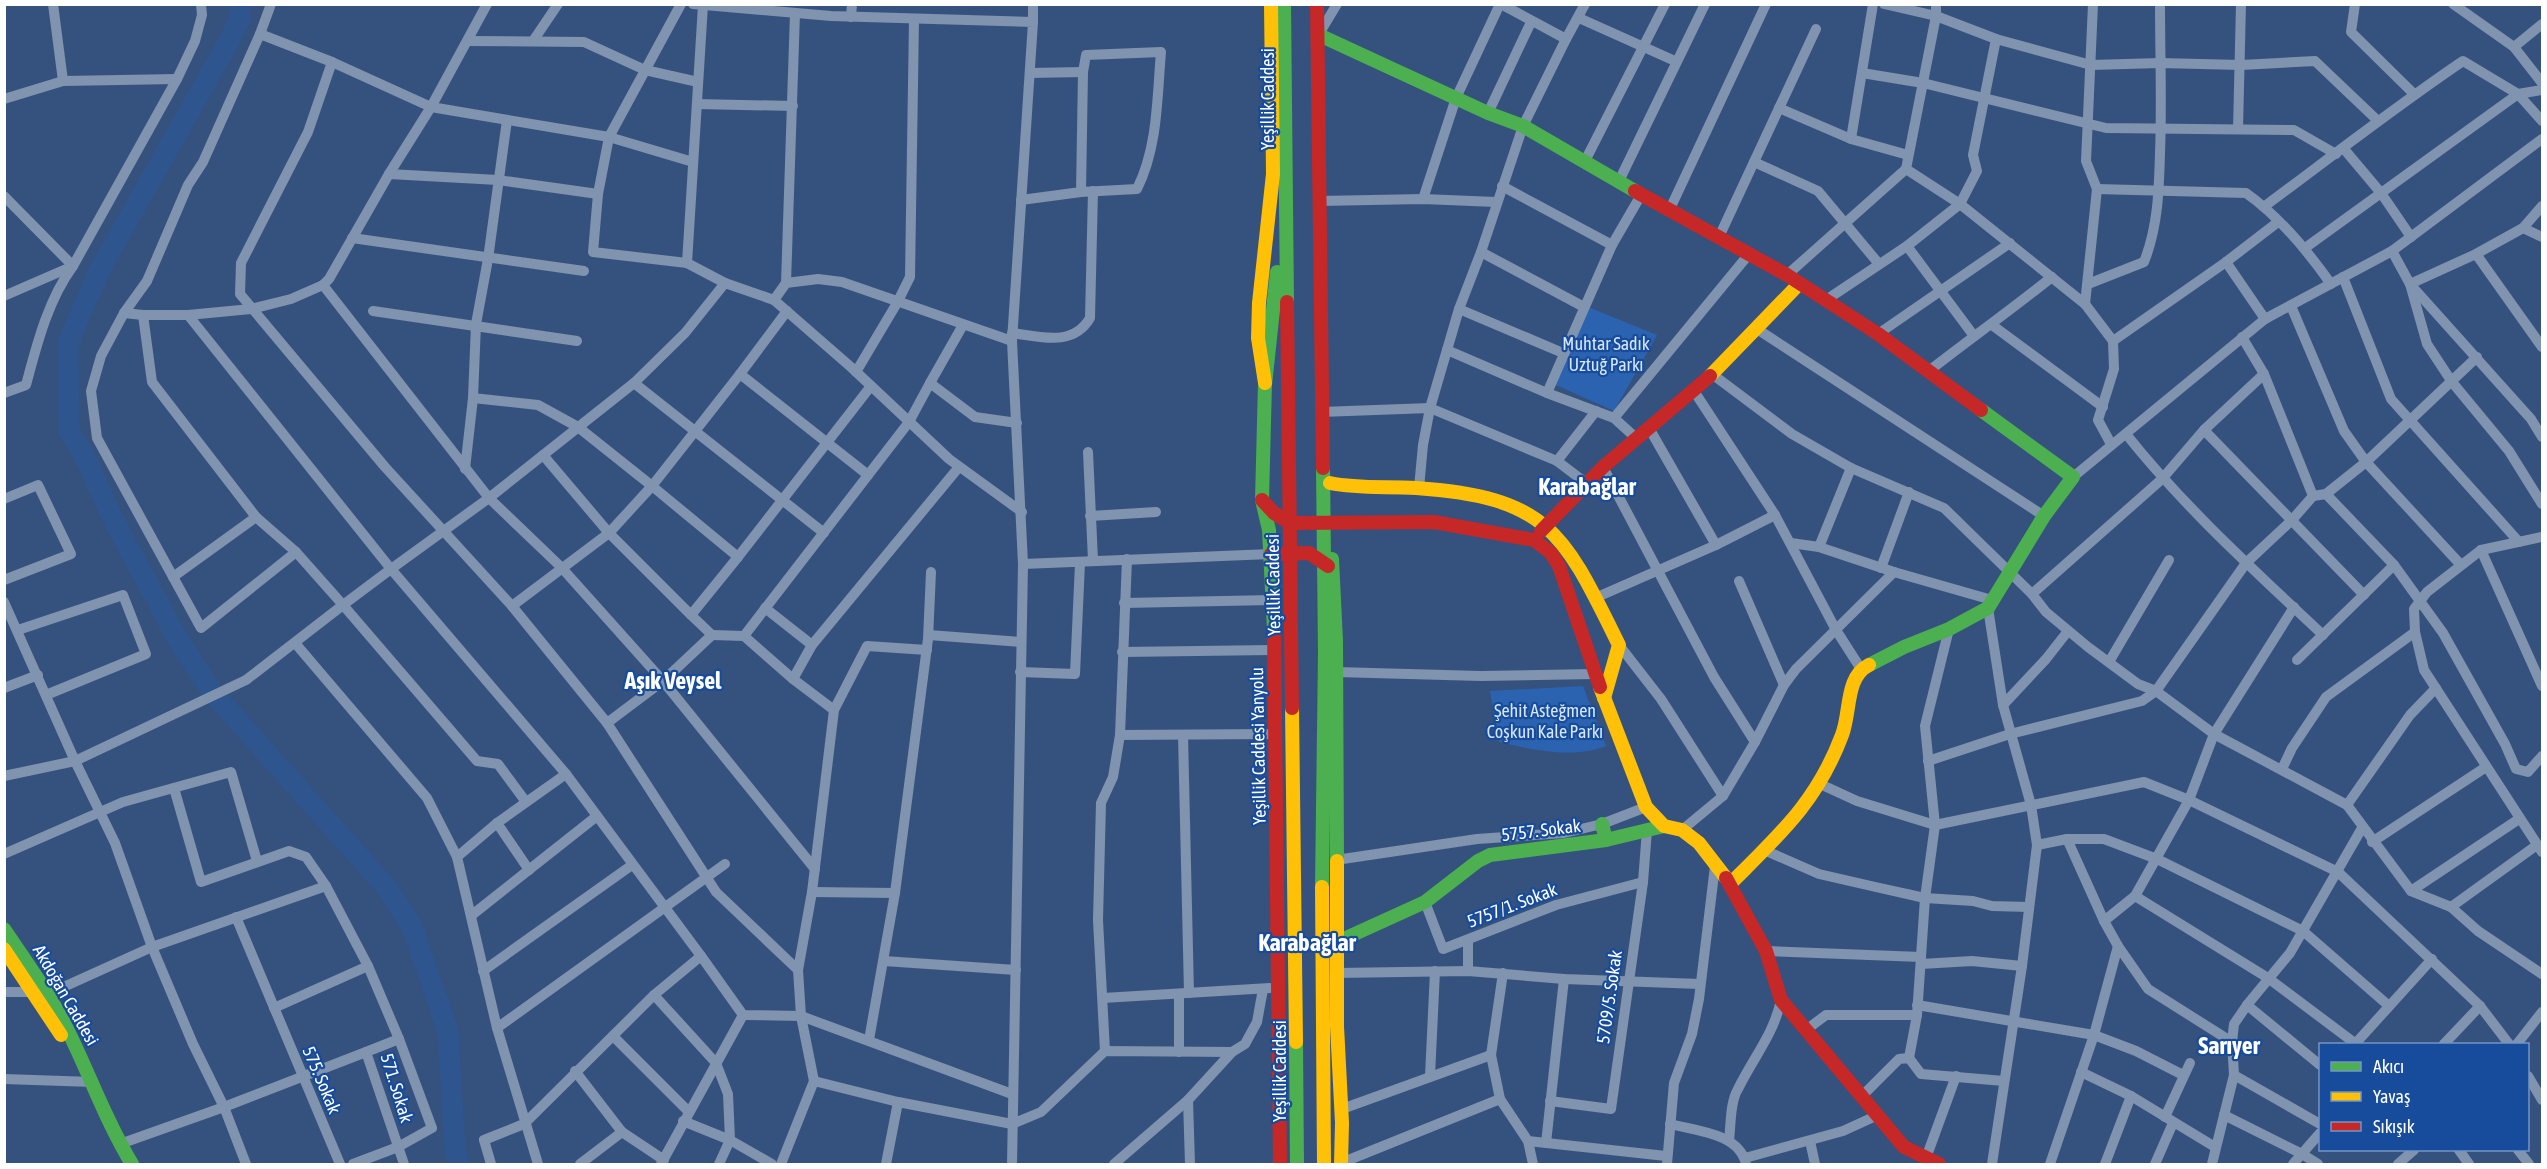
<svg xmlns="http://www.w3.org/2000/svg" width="2547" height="1169" viewBox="0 0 2547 1169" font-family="'Asap Condensed',sans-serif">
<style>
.green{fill:#2c63b1}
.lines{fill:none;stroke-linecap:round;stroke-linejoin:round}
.river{stroke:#2f558e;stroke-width:21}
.street{stroke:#8093af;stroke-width:10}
.fast{stroke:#4caf50;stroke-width:14}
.slow{stroke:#ffc107;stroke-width:14}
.jam{stroke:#c62828;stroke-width:14}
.labels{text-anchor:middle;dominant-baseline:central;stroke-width:4.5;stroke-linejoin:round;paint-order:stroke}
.street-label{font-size:18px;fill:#fff;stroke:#174c9c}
.park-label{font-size:18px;fill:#d6e6fc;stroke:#174c9c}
.district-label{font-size:24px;font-weight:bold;fill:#fff;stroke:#174c9c}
</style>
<rect width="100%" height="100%" fill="#35527e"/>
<g class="green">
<polygon points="1588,307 1657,335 1614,411 1554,384"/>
<path d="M1583,686l23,60c-34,13 -72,4 -107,-4l-9,-51z"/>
</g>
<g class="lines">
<polyline class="river" points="240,4 240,18 229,41 99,271 68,343 69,431 85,457 112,517 177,638 212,692 387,888 412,927 448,1031 455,1150 459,1164"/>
<g class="street">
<polyline points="53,4 63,81"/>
<polyline points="487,4 431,107 609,137 693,162"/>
<polyline points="681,4 609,137 598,194 593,252 687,263"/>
<polyline points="693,4 831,16 1033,22 1012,341"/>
<polyline points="1501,4 1566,39 1585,4"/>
<polyline points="1884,4 1936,16 1996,39 2091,65 2160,63 2241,65 2315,61 2377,120"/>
<polyline points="1936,4 1936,16 1906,169 1960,204 2085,304 2113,341 2114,369 2098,420 2111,444"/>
<polyline points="2355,4 2351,32 2414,94"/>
<polyline points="2453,4 2514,47 2542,83"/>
<polyline points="703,5 687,263 725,283"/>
<polyline points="851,17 852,4"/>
<polyline points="1579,18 1675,61"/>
<polyline points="1033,22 1033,4"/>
<polyline points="260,34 271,4"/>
<polyline points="1319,34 1337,4"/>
<polyline points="468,41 584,42 645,70 698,82"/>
<polyline points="533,41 558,4"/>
<polyline points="2514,47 2542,24"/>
<polyline points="332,62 308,132 241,263 240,294 385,467 512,606 607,723"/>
<polyline points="1030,73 1083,72"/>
<polyline points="1862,73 1923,83 2106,128 2294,130 2336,154"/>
<polyline points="4,99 63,81 177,79"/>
<polyline points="697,104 793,106"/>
<polyline points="1779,108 1851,139 1908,155"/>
<polyline points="1488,113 1531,22"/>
<polyline points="507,120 488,259 476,324 473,398 538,405 578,427 652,486 609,533 512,606"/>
<polyline points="2238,129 2241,4"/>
<polyline points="1851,139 1873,4"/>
<polyline points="2344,149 2381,193 2411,237"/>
<polyline points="1585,161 1665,4"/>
<polyline points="1754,162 1818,191 1879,264"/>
<polyline points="1619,181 1705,4"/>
<polyline points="1502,186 1612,245"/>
<path d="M2097,189l149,4c34,24 61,57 85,91"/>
<polyline points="598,194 498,180 389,174 329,279 323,285 489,498 561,567 663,681 815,869"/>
<path d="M4,196l69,70c-25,34 -36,78 -47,119l-22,8"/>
<polyline points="1423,199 1456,98 1500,4"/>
<path d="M1021,200l60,-8 56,-3c21,-42 20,-91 24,-137l-75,3 -3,17 -2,120"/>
<polyline points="1319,201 1423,199 1496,202"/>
<path d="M2265,206c66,-49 130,-99 198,-145l55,33 24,27"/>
<polyline points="2542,206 2523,228 2476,254 2410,284 2427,344 2452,382 2509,451 2542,504"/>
<polyline points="1669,211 1766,4"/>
<polyline points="2523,228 2542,237"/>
<polyline points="1719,237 1816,29"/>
<polyline points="352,238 584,271"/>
<polyline points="1907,246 1974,336"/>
<polyline points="2305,248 2518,94 2542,90"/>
<polyline points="2392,251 2410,284 2531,419 2542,437"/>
<polyline points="1481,252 1584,307"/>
<polyline points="2476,254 2542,347"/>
<polyline points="2226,262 2265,319"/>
<polyline points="1787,275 1906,169"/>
<polyline points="2343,277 2391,399 2519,542"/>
<polyline points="786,283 795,13"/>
<path d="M2088,284l56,-22c14,-35 15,-72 16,-109 2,-50 0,-99 0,-149"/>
<polyline points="4,296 73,266 177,79 195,41 202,15 201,4"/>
<polyline points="774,300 852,368 949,459 1022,512"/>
<polyline points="1826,300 1907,246 1960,204 1977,171 1973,155 1996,39"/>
<polyline points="2085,304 2097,189 2086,161 2093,4"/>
<polyline points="2291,306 2344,431 2366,462 2460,564"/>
<polyline points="1459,309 1563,353"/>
<polyline points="373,311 577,341"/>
<polyline points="787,311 740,374 868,475"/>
<polyline points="124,313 143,315 188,315 251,309 291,299 323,285"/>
<polyline points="188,315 391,569 343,605 477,761 498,764 526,802"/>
<polyline points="1992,325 2103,407"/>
<polyline points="1757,329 2044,516"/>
<path d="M1012,333c29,4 61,14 78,-15l3,-127"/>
<polyline points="1878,334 2010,243"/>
<polyline points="2242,337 2264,374 2313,496"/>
<polyline points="2113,341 2226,262 2278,222"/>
<polyline points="1447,350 1547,393 1614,418 1636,438"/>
<path d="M1929,371c41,-32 83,-62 123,-94"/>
<polyline points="856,372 897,303 910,277 914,19"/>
<polyline points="740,374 652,486 738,557 871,386"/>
<polyline points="1712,374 1792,434 1851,468 1944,508 2032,594 2046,612 2088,647 2138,684 2156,691 2214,734 2347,805 2411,891 2451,907 2478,931 2542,974"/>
<polyline points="634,383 824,533"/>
<polyline points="930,383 963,325"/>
<polyline points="1694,391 1775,515 1836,630 1861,669"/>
<polyline points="1547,393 1612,245 1641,195"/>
<polyline points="1321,412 1430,408 1557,461 1586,483"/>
<polyline points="1614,418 1749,254"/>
<polyline points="1649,428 1716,545"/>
<polyline points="2204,430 2364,595"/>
<path d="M2126,434c59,74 128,136 197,201"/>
<polyline points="1088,452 1093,560"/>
<polyline points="543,455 609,533 691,615 738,557"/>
<polyline points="1557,461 1596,411"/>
<polyline points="1603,467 1714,677 1755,742"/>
<polyline points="465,469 473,398"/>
<polyline points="2073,477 2265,319 2392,251 2542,139"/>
<polyline points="1419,488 1423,445 1430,408 1459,309 1481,252 1523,126 1566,39"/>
<polyline points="2326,494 2394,565 2443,633 2505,744 2516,769 2528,772 2542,756"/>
<polyline points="4,499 38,485 71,554 4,580"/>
<polyline points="1090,516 1156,512"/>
<polyline points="2542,537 2481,550 2427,592 2414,609 2415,632 2424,670 2542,852"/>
<polyline points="1791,543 1819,547 1894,572 1992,600"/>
<polyline points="1819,547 1851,468"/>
<polyline points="2481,550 2542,686"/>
<polyline points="296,552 201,628 97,438 91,391 101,356 124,313 147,281 188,185 203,162 260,34 332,62 431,107 389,174"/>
<polyline points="1023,564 1271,554"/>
<polyline points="1881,568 1909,492"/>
<polyline points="173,577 256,517"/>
<polyline points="1739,581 1784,685"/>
<polyline points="2032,594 2162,479 2204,430 2264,374"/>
<polyline points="1595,598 1716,545 1775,515"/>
<polyline points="4,602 75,761 115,843 152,947 193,1044 224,1107 246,1164"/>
<polyline points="1124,603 1274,600"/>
<polyline points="765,608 812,645"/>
<polyline points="1988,608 2003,705 2031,805 2037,845 2022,966 1992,1164"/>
<polyline points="691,615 712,635 663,681 607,723 716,892 798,970"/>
<polyline points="18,630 123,595 146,654 46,695"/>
<polyline points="712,635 744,636 793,679 834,710"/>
<polyline points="929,635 1021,642"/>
<polyline points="744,636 909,422 930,383 975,417 1017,423"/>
<polyline points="295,643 427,798 457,857 497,1028"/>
<polyline points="1619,645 1661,699 1723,796"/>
<polyline points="1122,652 1274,650"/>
<polyline points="2297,660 2394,565"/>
<polyline points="2109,662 2169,560"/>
<polyline points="1020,672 1075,674 1080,563"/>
<polyline points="1336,672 1481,676 1595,674"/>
<polyline points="793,679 812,645 959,467"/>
<polyline points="4,688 38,675"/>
<polyline points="2003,705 2046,659 2068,631"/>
<polyline points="1120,735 1275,734"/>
<polyline points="1183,735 1189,993"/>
<polyline points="1928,761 2010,734 2142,701 2156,691 2246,563 2292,520 2313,496 2326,494 2366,462 2477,357"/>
<polyline points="2282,769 2292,748 2326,697 2415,632"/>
<polyline points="4,776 75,761 246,680 343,605 296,552 256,517 152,382 143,315"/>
<polyline points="1820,784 1857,801 1935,825 2144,782 2189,800 2338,872 2480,1006 2509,1044"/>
<polyline points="174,788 201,882 289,851 306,857 326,886 368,966 399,1039 432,1128 398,1147 353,1164"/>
<polyline points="2347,805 2410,715 2436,688"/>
<polyline points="497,823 529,870"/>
<polyline points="1682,830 1723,796 1755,742 1784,685 1796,669 1894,572"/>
<polyline points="2067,839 2104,921 2118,946 2148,989 2232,1042"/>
<polyline points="2372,842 2486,767"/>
<polyline points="2037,845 2067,839 2104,839 2157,859 2303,931 2389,1006"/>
<polyline points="1764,850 1819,874 1880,888 1925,898 1973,901 1992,906 2029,907"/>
<polyline points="4,854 123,802 231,772 257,861"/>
<polyline points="457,857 497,823 566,774"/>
<polyline points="1336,860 1477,839 1564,833 1602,824 1646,807"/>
<polyline points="2411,891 2519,819"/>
<polyline points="812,892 895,893"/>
<polyline points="2135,896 2268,978 2356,1044"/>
<polyline points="1425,902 1443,949 1556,905 1643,882"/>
<polyline points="2451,907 2537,845"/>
<polyline points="472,915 597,816"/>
<polyline points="236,917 340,1164"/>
<polyline points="2104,921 2135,896 2189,800 2214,734 2294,607"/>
<polyline points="1766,951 1921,957"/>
<polyline points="701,956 743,1015 801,1016 1012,1094"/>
<polyline points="884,961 1016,970"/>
<polyline points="1921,964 1972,961 2022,966"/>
<polyline points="483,971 632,865"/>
<polyline points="1468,971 1468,940"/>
<polyline points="1337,973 1468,971 1564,979 1700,984"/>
<polyline points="4,992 33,992"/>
<polyline points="48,994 152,947 326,886"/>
<polyline points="1179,994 1179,1052"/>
<polyline points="654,995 716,1063 728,1094 730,1140 719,1164"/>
<polyline points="1103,998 1270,988"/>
<polyline points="1917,1005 2094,1035 2136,1051 2183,1075"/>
<polyline points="2247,1005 2320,1065"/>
<polyline points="274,1008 368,966"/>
<polyline points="1806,1030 1826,1015 1917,1015"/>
<polyline points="613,1036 689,1112"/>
<polyline points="399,1039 366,1052 404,1164"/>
<polyline points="869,1040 895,893 928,639 931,572"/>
<polyline points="2355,1044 2432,959"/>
<polyline points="2444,1044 2480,1006"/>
<polyline points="2517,1044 2542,1012"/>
<polyline points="1105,1051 1098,920 1101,803 1113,777 1120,735 1127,559"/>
<polyline points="1491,1055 1503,973"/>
<polyline points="1909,1058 1917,1015 1925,898 1935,825 1925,726 1949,629"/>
<polyline points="575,1071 622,1132"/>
<polyline points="2081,1072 2131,1096 2215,1147"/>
<polyline points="2234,1075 2320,1124"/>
<polyline points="1430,1076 1435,971"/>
<polyline points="2528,1076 2542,1100"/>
<polyline points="4,1079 93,1082"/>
<polyline points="814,1081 801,1016 798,970 812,892 834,710 867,646 927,650"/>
<polyline points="1862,1096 1899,1059 1909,1058 1921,1074 2004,1081"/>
<polyline points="1188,1100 1190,1164"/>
<polyline points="1550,1101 1611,1109 1643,882 1647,830"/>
<polyline points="1342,1109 1491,1055 1500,1099 1528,1141 1533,1164"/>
<polyline points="2224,1115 2302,1154 2318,1164"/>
<polyline points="2165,1117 2190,1063"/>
<polyline points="683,1121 730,1140 772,1164"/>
<path d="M1670,1124c26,7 69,9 76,40"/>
<path d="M1729,1140c2,-15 1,-38 9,-51 15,-31 36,-55 43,-89"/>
<polyline points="1528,1141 1666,1156"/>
<polyline points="1810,1141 1815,1164"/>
<polyline points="1546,1143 1564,979"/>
<polyline points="120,1144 224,1107 366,1052"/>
<polyline points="2459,1150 2469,1164"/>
<polyline points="2518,1150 2529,1164"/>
<polyline points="1745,1158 1843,1131 1878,1115"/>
<polyline points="1926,1158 1956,1076"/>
<polyline points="1341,1163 1500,1099"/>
<polyline points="491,1164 484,1140 524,1124 654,995 701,956 566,774 391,569 489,498 634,383 685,333 725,283 774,300 786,283 818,279 842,282 1012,341 1023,564 1012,1164"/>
<polyline points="538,1164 497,1028 725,864"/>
<polyline points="580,1164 622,1132 664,1160"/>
<polyline points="661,1164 743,1015"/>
<polyline points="781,1164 814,1081 898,1102 1012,1124 1041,1112 1105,1051 1232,1052"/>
<polyline points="886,1164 898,1102"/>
<polyline points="1114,1164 1188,1100 1232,1052 1245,1044 1257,1022 1263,989"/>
<polyline points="1667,1164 1674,1083 1692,1034 1699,999 1715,866"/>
<polyline points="2050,1164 2094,1035 2118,946"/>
<polyline points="2105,1164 2131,1096"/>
<polyline points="2155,1164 2173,1123"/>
<polyline points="2212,1164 2234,1075 2232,1042 2234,1024 2247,1005 2290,953 2362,828"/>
<polyline points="2293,1164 2320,1133"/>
<polyline points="2398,1164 2414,1150"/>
</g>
<g class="fast">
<polyline points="1284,4 1287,302"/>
<polyline points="1319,35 1488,113 1523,126 1635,191"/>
<polyline points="1265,383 1262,500 1269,530 1274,630"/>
<polyline points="1265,385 1277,272"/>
<polyline points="1332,559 1336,641 1337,861"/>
<polyline points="1869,665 1904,647 1949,629 1988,608 2044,516 2073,477 1981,410"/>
<polyline points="1602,824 1606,840"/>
<polyline points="1322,887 1325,653 1323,468"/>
<path d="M4,929c23,34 48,68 66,106 21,43 37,88 62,129"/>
<polyline points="1337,942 1425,902 1478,861 1490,855 1606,840 1664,826"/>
<polyline points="1296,1042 1297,1164"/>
</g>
<g class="slow">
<polyline points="1710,376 1799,284"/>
<polyline points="1265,383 1258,338 1259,303 1273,174 1271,4"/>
<path d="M1330,483c29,6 57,3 86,5 134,9 148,46 203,157l-15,53"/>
<polyline points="1600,687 1646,807 1664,826 1682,830 1699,843 1726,878"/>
<polyline points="1292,708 1296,1042"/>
<polyline points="1337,861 1337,1026 1342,1123 1341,1164"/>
<path d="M1730,884c49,-49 87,-82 112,-149 9,-23 3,-58 27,-70"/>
<polyline points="1322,887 1324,1164"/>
<polyline points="4,949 61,1035"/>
</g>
<g class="jam">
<polyline points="1317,4 1323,468"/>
<polyline points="1635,191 1787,275 1878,334 1981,410"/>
<polyline points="1287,302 1292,708"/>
<polyline points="1262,500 1274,513 1290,523 1434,522 1534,540 1551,553 1559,566 1600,687"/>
<polyline points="1541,531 1603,467 1710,376"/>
<polyline points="1271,554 1309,553 1328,566"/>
<polyline points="1274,630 1280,1164"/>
<polyline points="1726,878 1766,951 1781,1000 1904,1147 1939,1164"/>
</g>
</g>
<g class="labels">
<g class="street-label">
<text transform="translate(1267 99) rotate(-90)">Yeşillik Caddesi</text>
<text transform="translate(1273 585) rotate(-91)">Yeşillik Caddesi</text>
<text transform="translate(1258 746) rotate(-91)">Yeşillik Caddesi Yanyolu</text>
<text transform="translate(1541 830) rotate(-7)">5757. Sokak</text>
<text transform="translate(1512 905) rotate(-21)">5757/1. Sokak</text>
<text transform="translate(66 995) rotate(60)">Akdoğan Caddesi</text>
<text transform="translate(1609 997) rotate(-82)">5709/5. Sokak</text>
<text transform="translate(1279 1071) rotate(-90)">Yeşillik Caddesi</text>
<text transform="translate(322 1080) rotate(67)">575. Sokak</text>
<text transform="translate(397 1088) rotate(73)">571. Sokak</text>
</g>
<g class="park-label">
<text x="1606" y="343">Muhtar Sadık<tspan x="1606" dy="21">Uztuğ Parkı</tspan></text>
<text x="1545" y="710">Şehit Asteğmen<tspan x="1545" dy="21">Coşkun Kale Parkı</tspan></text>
</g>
<g class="district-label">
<text x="1587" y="486">Karabağlar</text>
<text x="673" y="680">Aşık Veysel</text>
<text x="1307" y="942">Karabağlar</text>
<text x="2229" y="1045">Sarıyer</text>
</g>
</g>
<rect width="2547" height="1169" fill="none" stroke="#ffffff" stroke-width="12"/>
<rect x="2319" y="1043" width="210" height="108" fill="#174c9c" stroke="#7494c4" stroke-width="1.5"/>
<rect x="2331" y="1062" width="30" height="9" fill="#4caf50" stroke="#7494c4" stroke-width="1.5"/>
<text x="2373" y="1073" font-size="18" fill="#ffffff">Akıcı</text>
<rect x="2331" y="1092" width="30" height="9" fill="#ffc107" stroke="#7494c4" stroke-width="1.5"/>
<text x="2373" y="1103" font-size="18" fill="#ffffff">Yavaş</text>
<rect x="2331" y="1122" width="30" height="9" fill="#c62828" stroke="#7494c4" stroke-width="1.5"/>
<text x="2373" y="1133" font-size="18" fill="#ffffff">Sıkışık</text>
</svg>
